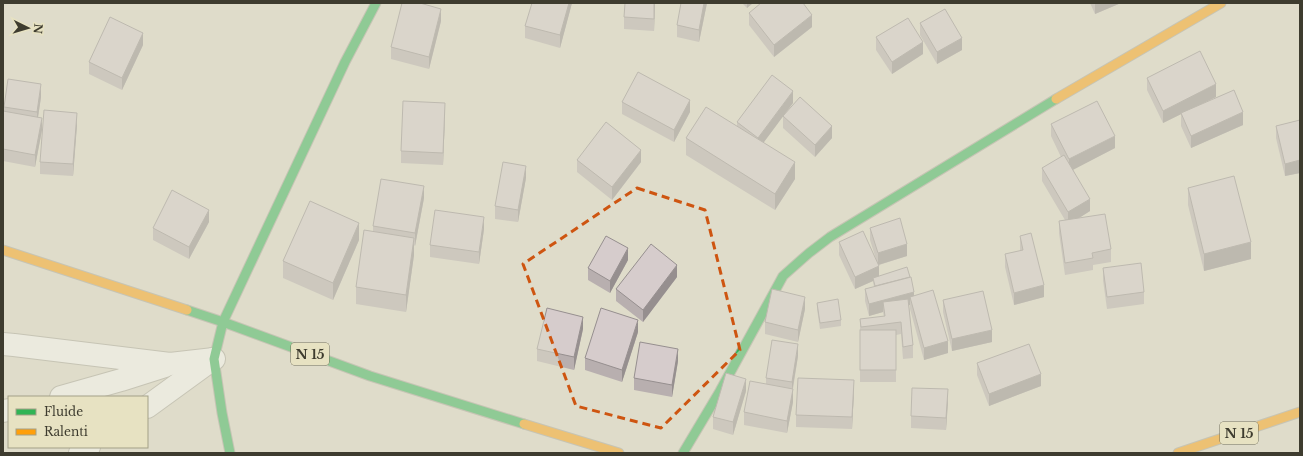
<svg xmlns="http://www.w3.org/2000/svg" width="1303" height="456" viewBox="0 0 1303 456" font-family="'Libre Baskerville',serif">
<style>
.lines{fill:none;stroke-linecap:round;stroke-linejoin:round}
.street-casing{stroke:#aaa79a;stroke-width:24}
.fast-casing{stroke:#aaa79a;stroke-width:11}
.slow-casing{stroke:#aaa79a;stroke-width:11}
.street{stroke:#fafaf7;stroke-width:22}
.fast{stroke:#30b455;stroke-width:9}
.slow{stroke:#ff9f0a;stroke-width:9}
.wall{fill:#b8afaf}
.shaded-wall{fill:#968f8f}
.building{fill:#d6cccc;stroke:#968f8f}
.marked{fill:none;stroke:#ce5511;stroke-width:3;stroke-dasharray:8 5;stroke-linejoin:round}
.labels{text-anchor:middle;dominant-baseline:central;stroke-width:4;stroke-linejoin:round;paint-order:stroke}
.shield{fill:#e7e2c2;stroke:#716e5b;stroke-width:1}
.shield-label{font-size:13px;font-weight:bold;fill:#3e3c2f}
</style>
<rect width="100%" height="100%" fill="#dfdcca"/>
<g class="lines">
<defs>
<g id="street">
<polyline points="3,344 14,345 170,364 214,359"/>
<polyline points="61,397 121,380 165,366"/>
<polyline points="147,407 213,359"/>
<polyline points="3,411 9,410"/>
<polyline points="80,453 89,447"/>
</g>
<g id="fast">
<polyline points="187,310 223,322 370,376 524,424"/>
<polyline points="230,453 222,413 214,359 223,322 345,62 376,3"/>
<polyline points="683,453 720,391 783,276 809,253 830,237 1056,99"/>
</g>
<g id="slow">
<polyline points="1056,99 1221,3"/>
<polyline points="3,250 187,310"/>
<polyline points="524,424 619,453"/>
<polyline points="1178,453 1300,412"/>
</g>
</defs>
<use href="#street" class="street-casing"/>
<use href="#fast" class="fast-casing"/>
<use href="#slow" class="slow-casing"/>
<use href="#street" class="street"/>
<use href="#fast" class="fast"/>
<use href="#slow" class="slow"/>
</g>
<g class="wall">
<polygon points="572,3 560,48 525,38 525,26"/>
<polygon points="655,3 654,31 624,29 624,17"/>
<polygon points="707,3 699,42 677,37 677,25"/>
<polygon points="742,3 753,3 747,8"/>
<polygon points="1090,3 1121,3 1095,14"/>
<polygon points="749,13 812,27 774,57 749,25"/>
<polygon points="441,21 429,69 391,59 391,47"/>
<polygon points="920,23 962,50 937,64 920,35"/>
<polygon points="876,37 923,54 892,74 876,50"/>
<polygon points="143,45 122,90 89,74 89,62"/>
<polygon points="1147,78 1216,97 1191,109 1243,125 1191,148 1181,126 1181,114 1163,123 1147,90"/>
<polygon points="41,97 38,117 42,130 35,167 3,161 3,111 4,112 4,107"/>
<polygon points="622,102 690,112 674,142 622,114"/>
<polygon points="793,103 785,114 832,138 815,157 783,128 783,116 763,143 795,179 775,210 686,155 686,138 737,126 737,122"/>
<polygon points="445,116 443,165 401,163 401,151"/>
<polygon points="1300,120 1300,173 1285,176 1276,138 1276,126"/>
<polygon points="1051,124 1115,148 1073,169 1090,211 1079,218 1111,249 1111,262 1093,265 1093,270 1065,275 1059,233 1059,221 1065,220 1042,181 1042,168 1061,157 1051,136"/>
<polygon points="77,125 73,176 40,174 40,162"/>
<polygon points="577,160 641,162 612,200 577,172"/>
<polygon points="526,178 518,222 495,219 495,206"/>
<polygon points="1188,188 1251,259 1204,271 1188,205"/>
<polygon points="424,198 415,246 414,245 414,255 406,312 356,304 356,287 373,232 373,226"/>
<polygon points="209,222 189,259 153,240 153,228"/>
<polygon points="870,228 907,256 879,265 879,276 914,296 948,353 924,360 910,309 910,305 909,305 913,345 913,358 903,359 901,334 896,335 896,382 860,382 860,319 884,317 883,312 869,316 865,301 865,289 874,287 873,281 855,289 839,255 839,242 876,259 870,240"/>
<polygon points="484,229 479,264 430,257 430,245"/>
<polygon points="1020,236 1044,297 1014,305 1005,267 1005,254 1020,251"/>
<polygon points="359,240 333,300 283,278 283,261"/>
<polygon points="628,260 610,293 588,280 588,268"/>
<polygon points="1103,268 1144,292 1144,304 1107,309 1103,280"/>
<polygon points="677,277 643,322 616,301 616,289"/>
<polygon points="943,300 992,342 952,351 943,312"/>
<polygon points="817,303 841,320 841,326 820,329 817,309"/>
<polygon points="805,309 798,342 765,334 765,322"/>
<polygon points="583,329 574,370 537,361 537,349"/>
<polygon points="638,332 622,382 585,370 585,358"/>
<polygon points="798,356 793,389 793,402 787,433 744,425 744,412 766,384 766,378"/>
<polygon points="678,361 672,397 634,390 634,378"/>
<polygon points="977,363 1041,386 989,406 977,375"/>
<polygon points="746,391 733,435 713,429 713,417"/>
<polygon points="854,392 852,429 796,427 796,415"/>
<polygon points="948,401 946,430 911,428 911,416"/>
</g>
<g class="shaded-wall">
<polygon points="569,3 572,3 560,48 560,35"/>
<polygon points="654,3 655,3 654,31"/>
<polygon points="704,3 707,3 699,42 699,30"/>
<polygon points="747,3 753,3 747,8"/>
<polygon points="1095,3 1121,3 1095,14"/>
<polygon points="441,9 441,21 429,69 429,57"/>
<polygon points="812,15 812,27 774,57 774,45"/>
<polygon points="143,33 143,45 122,90 122,78"/>
<polygon points="962,38 962,50 937,64 937,52"/>
<polygon points="923,42 923,54 892,74 892,62"/>
<polygon points="41,84 41,97 37,124 37,112"/>
<polygon points="1216,84 1216,97 1163,123 1163,111"/>
<polygon points="793,91 793,103 758,150 758,138"/>
<polygon points="690,100 690,112 674,142 674,130"/>
<polygon points="445,103 445,116 443,165 443,153"/>
<polygon points="1243,112 1243,125 1191,148 1191,136"/>
<polygon points="77,113 77,125 73,176 73,164"/>
<polygon points="42,118 42,130 35,167 35,155"/>
<polygon points="832,126 832,138 815,157 815,145"/>
<polygon points="1115,136 1115,148 1069,172 1069,159"/>
<polygon points="641,150 641,162 612,200 612,187"/>
<polygon points="1300,160 1300,173 1285,176 1285,164"/>
<polygon points="795,162 795,179 775,210 775,194"/>
<polygon points="526,166 526,178 518,222 518,210"/>
<polygon points="424,186 424,198 415,246 415,233"/>
<polygon points="1090,199 1090,211 1068,225 1068,212"/>
<polygon points="209,210 209,222 189,259 189,247"/>
<polygon points="484,217 484,229 479,264 479,252"/>
<polygon points="359,223 359,240 333,300 333,283"/>
<polygon points="414,238 414,255 406,312 406,295"/>
<polygon points="1251,242 1251,259 1204,271 1204,254"/>
<polygon points="907,244 907,256 878,265 878,253"/>
<polygon points="628,248 628,260 610,293 610,281"/>
<polygon points="677,265 677,277 643,322 643,310"/>
<polygon points="879,266 879,278 873,278 873,281 855,289 855,277"/>
<polygon points="1044,285 1044,297 1014,305 1014,293"/>
<polygon points="914,292 914,304 910,297 910,305 884,312 883,302 883,312 869,316 869,304"/>
<polygon points="805,297 805,309 798,342 798,330"/>
<polygon points="583,317 583,329 574,370 574,357"/>
<polygon points="638,320 638,332 622,382 622,370"/>
<polygon points="992,330 992,342 952,351 952,339"/>
<polygon points="948,341 948,353 924,360 924,348"/>
<polygon points="798,344 798,356 792,392 793,389 793,402 787,433 787,421 792,394 792,382"/>
<polygon points="678,349 678,361 672,397 672,385"/>
<polygon points="1041,374 1041,386 989,406 989,394"/>
<polygon points="746,379 746,391 733,435 733,422"/>
<polygon points="854,380 854,392 852,429 852,417"/>
<polygon points="948,389 948,401 946,430 946,418"/>
</g>
<g class="building">
<polygon points="402,3 420,3 441,9 429,57 391,47"/>
<polygon points="532,3 569,3 560,35 525,26"/>
<polygon points="625,3 654,3 654,19 624,17"/>
<polygon points="681,3 704,3 699,30 677,25"/>
<polygon points="761,3 803,3 812,15 774,45 749,13"/>
<polygon points="945,9 962,38 937,52 920,23"/>
<polygon points="110,17 143,33 122,78 89,62"/>
<polygon points="908,18 923,42 892,62 876,37"/>
<polygon points="1200,51 1216,84 1163,111 1147,78"/>
<polygon points="638,72 690,100 674,130 622,102"/>
<polygon points="772,75 793,91 758,138 737,122"/>
<polygon points="8,79 41,84 37,112 4,107"/>
<polygon points="1234,90 1243,112 1191,136 1181,113"/>
<polygon points="800,97 832,126 815,145 783,116"/>
<polygon points="403,101 445,103 443,153 401,151"/>
<polygon points="1097,101 1115,136 1069,159 1051,124"/>
<polygon points="706,107 795,162 775,194 686,138"/>
<polygon points="44,110 77,113 73,164 40,162"/>
<polygon points="3,111 42,118 35,155 3,149"/>
<polygon points="1300,120 1300,160 1285,164 1276,126"/>
<polygon points="606,122 641,150 612,187 577,160"/>
<polygon points="1064,155 1090,199 1068,212 1042,168"/>
<polygon points="503,162 526,166 518,210 495,206"/>
<polygon points="1234,176 1251,242 1204,254 1188,188"/>
<polygon points="381,179 424,186 415,233 373,226"/>
<polygon points="172,190 209,210 189,247 153,228"/>
<polygon points="310,201 359,223 333,283 283,261"/>
<polygon points="435,210 484,217 479,252 430,245"/>
<polygon points="1105,214 1111,249 1092,253 1093,258 1065,263 1059,221"/>
<polygon points="900,218 907,244 878,253 870,228"/>
<polygon points="364,230 414,238 406,295 356,287"/>
<polygon points="863,231 879,266 855,277 839,242"/>
<polygon points="1031,233 1044,285 1014,293 1005,254 1023,250 1020,236"/>
<polygon points="606,236 628,248 610,281 588,268"/>
<polygon points="651,244 677,265 643,310 616,289"/>
<polygon points="1141,263 1144,292 1107,297 1103,268"/>
<polygon points="907,267 910,277 875,286 873,278"/>
<polygon points="911,277 914,292 869,304 865,289"/>
<polygon points="772,289 805,297 798,330 765,322"/>
<polygon points="933,290 948,341 924,348 910,297"/>
<polygon points="983,291 992,330 952,339 943,300"/>
<polygon points="838,299 841,320 820,323 817,303"/>
<polygon points="908,299 913,345 903,347 901,322 861,327 860,319 885,316 883,302"/>
<polygon points="547,308 583,317 574,357 537,349"/>
<polygon points="601,308 638,320 622,370 585,358"/>
<rect x="860" y="330" width="36" height="40"/>
<polygon points="772,340 798,344 792,382 766,378"/>
<polygon points="640,342 678,349 672,385 634,378"/>
<polygon points="1029,344 1041,374 989,394 977,363"/>
<polygon points="726,373 746,379 733,422 713,417"/>
<polygon points="798,378 854,380 852,417 796,415"/>
<polygon points="750,381 793,389 787,421 744,412"/>
<polygon points="912,388 948,389 946,418 911,416"/>
</g>
<path d="M0 0H1303V456H0ZM637,188l68,22 35,140 -79,78 -85,-22 -53,-142z" fill="#dfdcca" fill-opacity=".55" fill-rule="evenodd"/>
<path class="marked" d="M637,188l68,22 35,140 -79,78 -85,-22 -53,-142z"/>
<g class="labels">
<g class="shield">
<rect x="291" y="343" width="38" height="22" rx="3"/>
<rect x="1220" y="422" width="38" height="22" rx="3"/>
</g>
<g class="shield-label">
<text x="310" y="354">N 15</text>
<text x="1239" y="433">N 15</text>
</g>
</g>
<rect width="1303" height="456" fill="none" stroke="#3e3c2f" stroke-width="8"/>
<rect x="8" y="396" width="140" height="52" fill="#e7e2c2" stroke="#a3a087"/>
<rect x="16" y="409" width="20" height="6" fill="#30b455" stroke="#a3a087"/>
<text x="44" y="416" font-size="12" fill="#3e3c2f">Fluide</text>
<rect x="16" y="429" width="20" height="6" fill="#ff9f0a" stroke="#a3a087"/>
<text x="44" y="436" font-size="12" fill="#3e3c2f">Ralenti</text>
<g transform="translate(28 28) rotate(95)" stroke="#e7e2c2" stroke-width="3" paint-order="stroke">
<path d="M0-3L7 15L0 10L-7 15Z" fill="#3e3c2f"/>
<text y="-6" font-size="11" font-weight="bold" text-anchor="middle" fill="#3e3c2f">N</text>
</g>
</svg>
